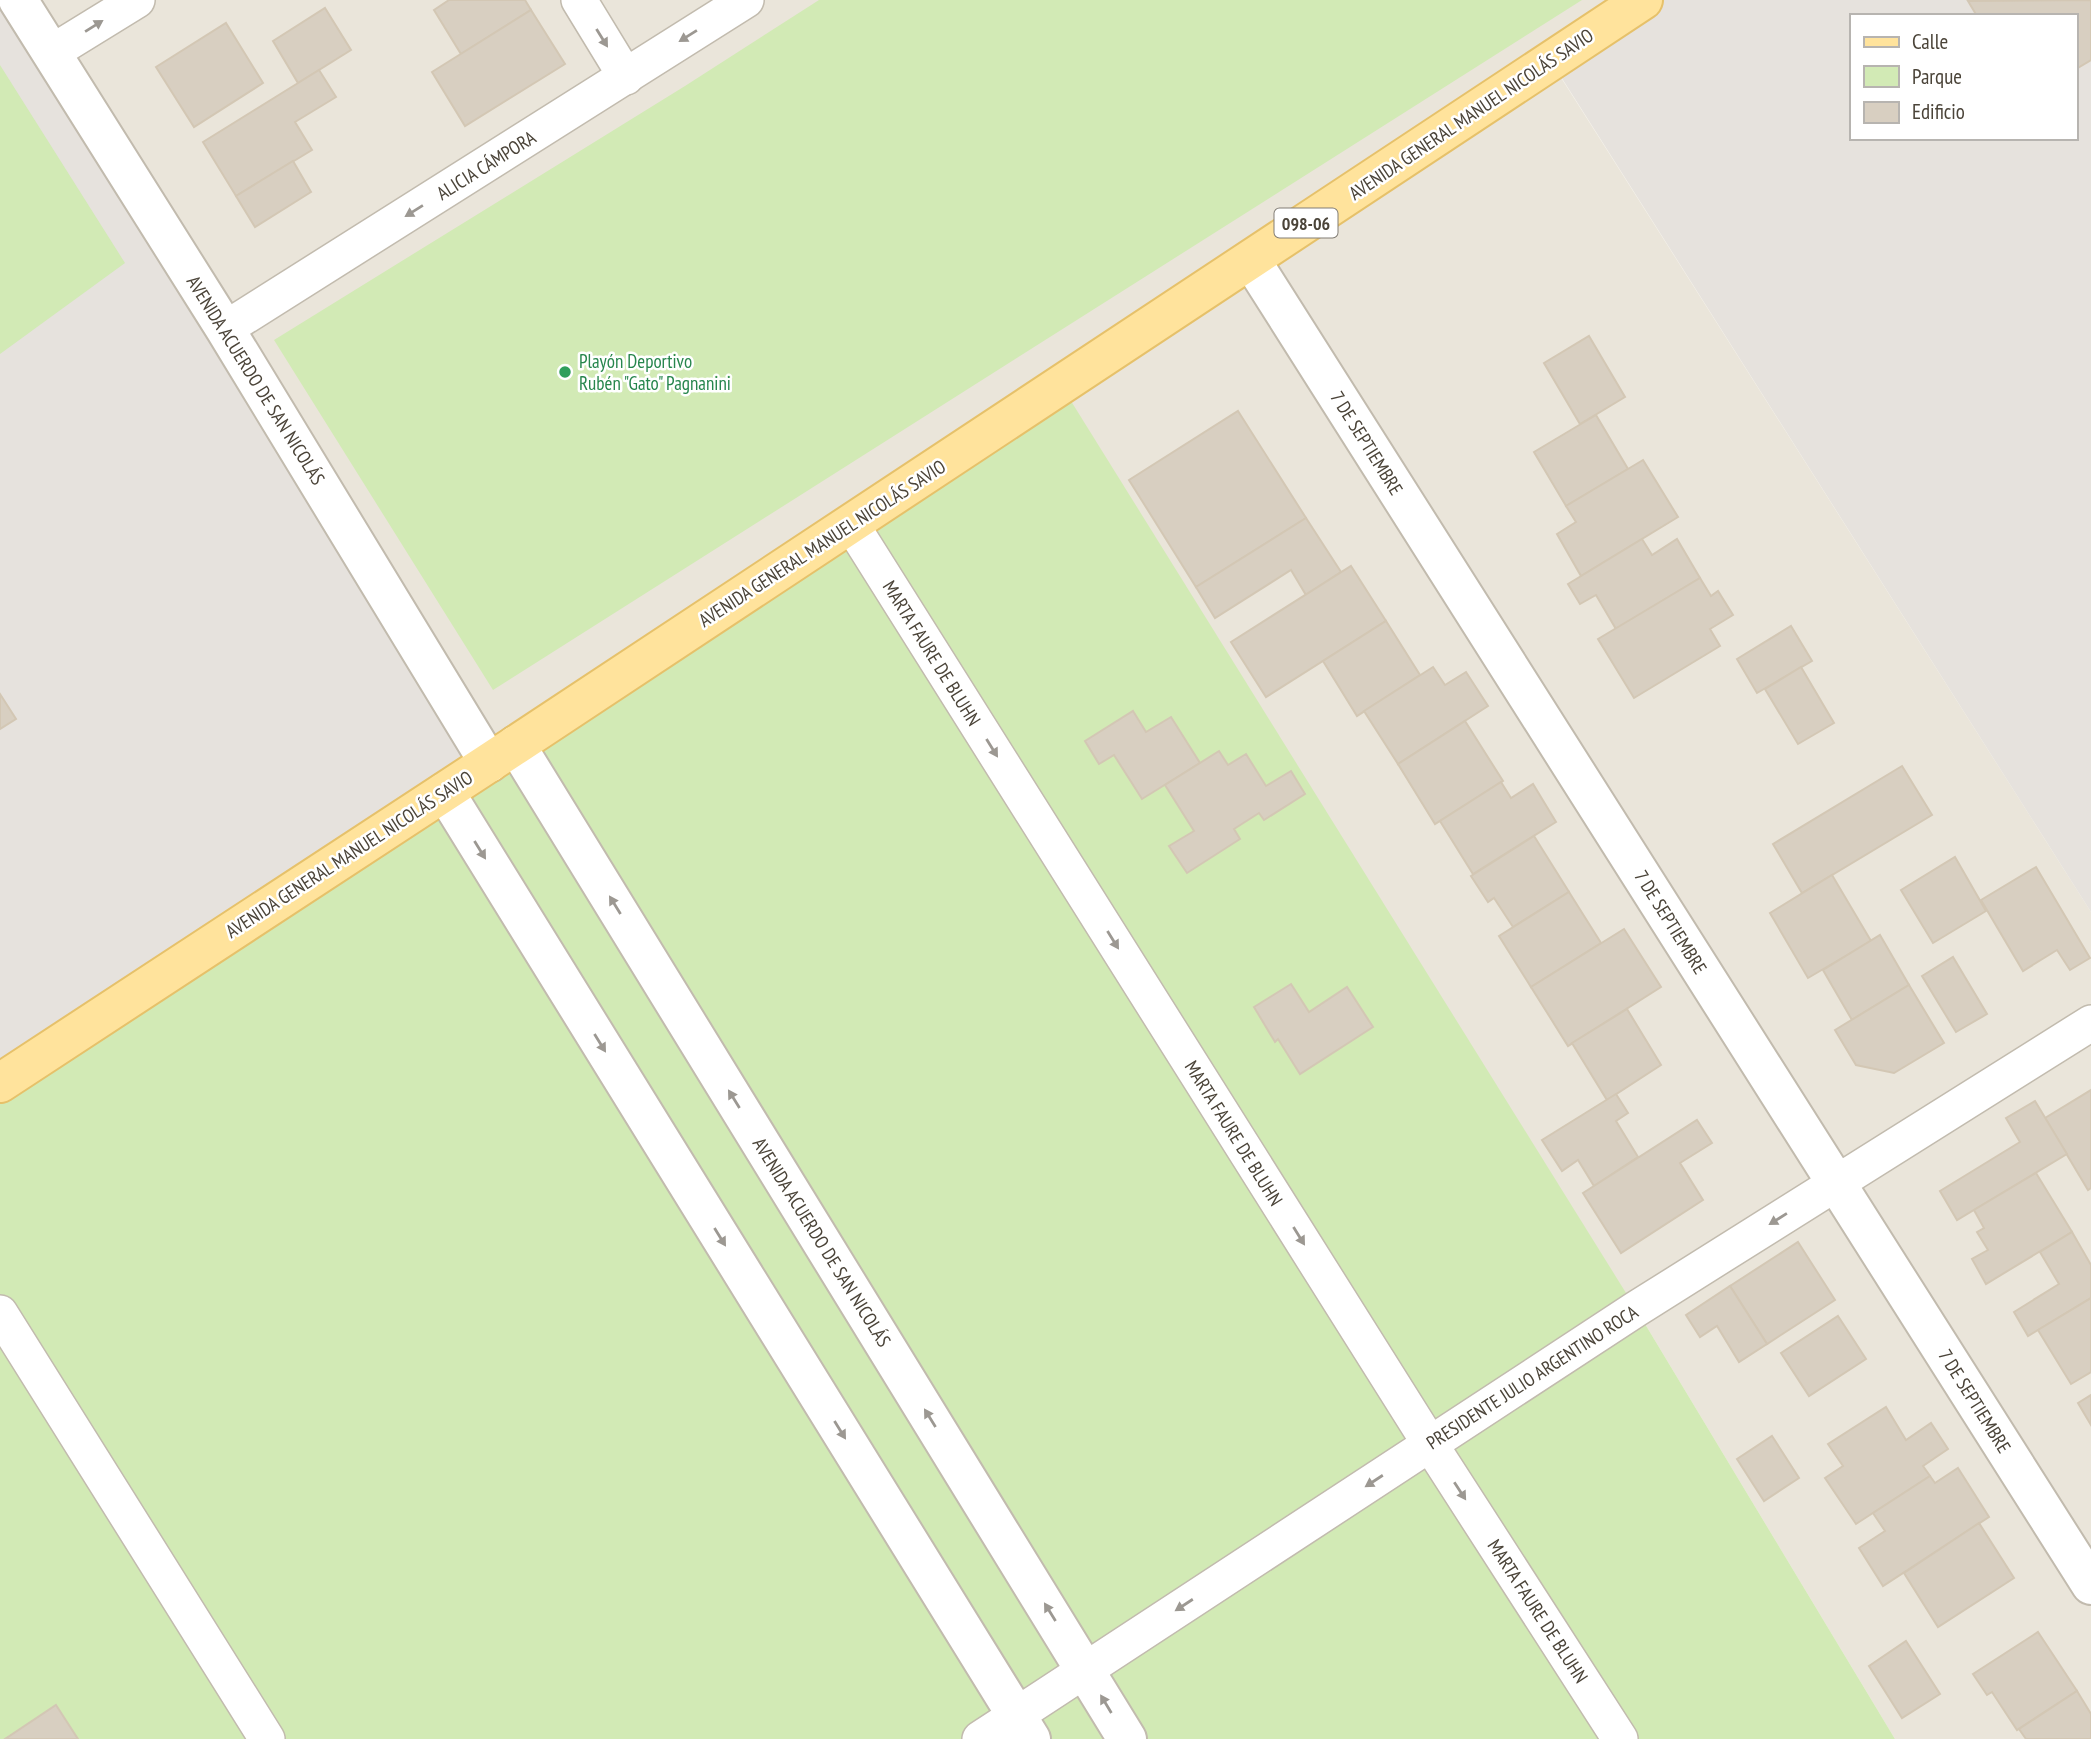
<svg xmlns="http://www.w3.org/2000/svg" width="2091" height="1739" viewBox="0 0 2091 1739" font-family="'PT Sans Narrow',sans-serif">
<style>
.residential{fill:#eae5da}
.industrial{fill:#e6e2dd;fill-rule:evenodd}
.green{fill:#d2eab5}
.building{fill:#d8cfc1;stroke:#d3c7b4;stroke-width:2}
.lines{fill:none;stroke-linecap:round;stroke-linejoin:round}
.minor-casing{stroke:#c2bbae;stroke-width:38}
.tertiary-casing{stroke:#c2bbae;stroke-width:42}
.primary-casing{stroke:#e6c16a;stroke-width:42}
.minor{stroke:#fff;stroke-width:35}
.tertiary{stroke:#fff;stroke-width:38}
.primary{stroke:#ffe39c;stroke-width:38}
.oneway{fill:#9c9892}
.leisure-dot{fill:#2e9e5b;stroke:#fff;stroke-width:2.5}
.labels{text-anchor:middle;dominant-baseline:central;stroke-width:5;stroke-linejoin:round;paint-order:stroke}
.shield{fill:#fff;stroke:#817c74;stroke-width:2}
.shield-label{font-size:18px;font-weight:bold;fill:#4b4439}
.street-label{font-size:19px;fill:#4b4439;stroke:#fff}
.leisure-label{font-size:19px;fill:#27864d;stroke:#fff;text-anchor:start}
</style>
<rect width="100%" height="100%" fill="#f6f3ec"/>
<polygon class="residential" points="18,0 1643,0 1551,62 2091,912 2091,1739 1895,1739 1636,1309 489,763"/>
<g class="industrial">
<polygon points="0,0 489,763 0,1083"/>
<path d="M1643,0h448v912l-540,-851zM1851,16h224v122h-224z"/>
</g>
<g class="green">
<polygon points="819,0 1582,0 493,690 274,340 685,86"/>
<polygon points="0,65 125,263 0,354"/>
<polygon points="1061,385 1636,1309 1895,1739 0,1739 0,1083"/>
</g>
<g class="building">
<polygon points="449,0 525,0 531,10 461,54 434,10"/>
<polygon points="2091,0 2091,60 2076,69 2075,16 1977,16 1968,1"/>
<polygon points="325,8 351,50 298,83 273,41"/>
<polygon points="531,10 565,64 465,126 432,72"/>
<polygon points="226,23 263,83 194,127 156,67"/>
<polygon points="319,70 336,97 295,122 312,150 236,196 203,142"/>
<polygon points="293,161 311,192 255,227 236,196"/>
<polygon points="1589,336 1625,397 1580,424 1544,363"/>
<polygon points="1238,411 1306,518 1196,587 1129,480"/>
<polygon points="1596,415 1628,469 1566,506 1534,452"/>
<polygon points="1643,460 1678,517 1581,576 1557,534 1576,522 1566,506"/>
<polygon points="1306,518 1341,572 1306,595 1291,570 1215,618 1196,587"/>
<polygon points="1642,539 1652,555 1677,539 1700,578 1616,629 1596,595 1580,604 1568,584"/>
<polygon points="1351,566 1386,621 1266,697 1231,642"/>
<polygon points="1700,578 1711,596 1718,591 1733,615 1710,629 1720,646 1634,698 1598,639"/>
<polygon points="1386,621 1420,675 1357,716 1323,661"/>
<polygon points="1791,626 1812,661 1757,693 1737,659"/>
<polygon points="1433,667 1445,685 1466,672 1488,706 1398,764 1364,711"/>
<polygon points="1801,667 1834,723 1798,744 1765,689"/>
<polygon points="0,694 16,719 0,729"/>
<polygon points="1133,711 1146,732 1171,717 1200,763 1142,799 1114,755 1099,764 1085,741"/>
<polygon points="1465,721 1503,781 1435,824 1398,764"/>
<polygon points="1219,751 1228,765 1246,754 1266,786 1291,771 1305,794 1264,820 1259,813 1234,829 1240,839 1187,873 1169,846 1194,831 1165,785"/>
<polygon points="1902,766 1932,815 1802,893 1773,844"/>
<polygon points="1501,782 1511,798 1533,784 1556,822 1473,874 1440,821"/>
<polygon points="1534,836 1569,892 1513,927 1494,898 1488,902 1471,876"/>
<polygon points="1955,857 1986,911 1933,943 1901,890"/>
<polygon points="2036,867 2090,958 2070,970 2057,950 2023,971 1981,900"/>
<polygon points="1832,875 1871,941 1808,978 1770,913"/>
<polygon points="1569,892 1601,943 1531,987 1499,936"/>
<polygon points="1624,929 1661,987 1568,1046 1531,987"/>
<polygon points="1880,935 1909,985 1852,1020 1823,970"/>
<polygon points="1953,957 1987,1014 1956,1032 1922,976"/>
<polygon points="1291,984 1309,1012 1347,987 1373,1027 1300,1074 1278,1039 1275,1042 1254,1007"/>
<polygon points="1909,985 1944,1043 1894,1073 1856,1065 1835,1030"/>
<polygon points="1627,1009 1661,1065 1607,1100 1572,1043"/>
<polygon points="2091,1090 2091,1188 2088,1190 2045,1118"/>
<polygon points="1616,1094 1628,1113 1616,1121 1638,1157 1594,1186 1578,1160 1562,1171 1542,1140"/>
<polygon points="2035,1101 2067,1154 1957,1220 1940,1191 2020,1142 2006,1118"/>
<polygon points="1697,1120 1712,1143 1680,1163 1703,1200 1621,1253 1583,1193"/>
<polygon points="2036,1173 2072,1232 1986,1284 1972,1259 1988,1250 1977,1232 1984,1228 1974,1210"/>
<polygon points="2072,1232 2091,1265 2091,1298 2028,1336 2014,1312 2059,1284 2040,1252"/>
<polygon points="1798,1242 1835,1300 1767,1344 1730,1286"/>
<polygon points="1730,1286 1767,1344 1739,1362 1717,1326 1700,1337 1686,1315"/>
<polygon points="2091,1298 2091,1372 2071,1384 2038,1330"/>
<polygon points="1838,1316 1866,1359 1809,1396 1781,1353"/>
<polygon points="2091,1395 2091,1425 2078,1403"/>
<polygon points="1886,1407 1906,1440 1931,1423 1948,1449 1923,1466 1930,1476 1856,1524 1825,1478 1843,1466 1828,1444"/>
<polygon points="1772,1436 1799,1478 1764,1501 1737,1459"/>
<polygon points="1958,1468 1989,1517 1883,1586 1859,1548 1885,1531 1873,1513 1930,1476 1935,1483"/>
<polygon points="1979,1523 2014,1578 1938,1627 1904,1573"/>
<polygon points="2038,1632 2077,1691 2017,1730 1992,1692 1987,1695 1973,1674"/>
<polygon points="1906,1641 1940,1694 1902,1718 1869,1666"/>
<polygon points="2077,1691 2091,1714 2091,1739 2026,1739 2019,1729"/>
<polygon points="56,1705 78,1739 5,1739"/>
</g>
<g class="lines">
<defs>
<g id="minor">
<polyline points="579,0 626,77"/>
<polyline points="51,53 137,0"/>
<polyline points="225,329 746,0"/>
<polyline points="851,524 1430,1444 1620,1739"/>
<polyline points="0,1313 267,1739"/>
<polyline points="980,1739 1636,1309 2091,1023"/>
</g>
<g id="tertiary">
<polyline points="18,0 225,329 489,763"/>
<polyline points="1251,260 2091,1585"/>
<polyline points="516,745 1127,1739"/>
<polyline points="445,792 1031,1739"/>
</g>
<polyline id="primary" points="0,1083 516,745 1643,0"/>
</defs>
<use href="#minor" class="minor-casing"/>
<use href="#tertiary" class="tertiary-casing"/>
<use href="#primary" class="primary-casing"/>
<use href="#minor" class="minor"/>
<use href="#tertiary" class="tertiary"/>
<use href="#primary" class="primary"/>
</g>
<defs><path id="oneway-solid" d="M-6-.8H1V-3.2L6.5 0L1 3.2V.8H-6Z" transform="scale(1.75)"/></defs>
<g class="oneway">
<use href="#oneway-solid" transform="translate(94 26) rotate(-32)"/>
<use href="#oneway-solid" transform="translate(688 36) rotate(148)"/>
<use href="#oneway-solid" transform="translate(602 38) rotate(58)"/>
<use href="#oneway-solid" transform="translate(414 211) rotate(148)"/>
<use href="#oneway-solid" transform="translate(992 748) rotate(58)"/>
<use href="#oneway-solid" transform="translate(480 850) rotate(58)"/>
<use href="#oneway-solid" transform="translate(615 905) rotate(-122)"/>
<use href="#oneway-solid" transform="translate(1113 940) rotate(58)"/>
<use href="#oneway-solid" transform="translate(600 1043) rotate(58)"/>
<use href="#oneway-solid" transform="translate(734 1099) rotate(-122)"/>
<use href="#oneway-solid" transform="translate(1778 1219) rotate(148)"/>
<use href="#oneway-solid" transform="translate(1299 1236) rotate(58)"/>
<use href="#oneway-solid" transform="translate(720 1237) rotate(58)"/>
<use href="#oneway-solid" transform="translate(930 1418) rotate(-122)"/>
<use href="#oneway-solid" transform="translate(840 1430) rotate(58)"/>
<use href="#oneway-solid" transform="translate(1374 1481) rotate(147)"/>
<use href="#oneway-solid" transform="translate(1460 1491) rotate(57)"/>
<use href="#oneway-solid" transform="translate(1184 1605) rotate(147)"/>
<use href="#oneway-solid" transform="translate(1050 1612) rotate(-122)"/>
<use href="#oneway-solid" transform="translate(1106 1704) rotate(-121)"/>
</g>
<circle class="leisure-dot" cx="565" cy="372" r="7"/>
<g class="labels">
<rect class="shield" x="1274.5" y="208.5" width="63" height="29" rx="5"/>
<g class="shield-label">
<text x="1306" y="223">098-06</text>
</g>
<g class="street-label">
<text transform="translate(1471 114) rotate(-34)">AVENIDA GENERAL MANUEL NICOLÁS SAVIO</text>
<text transform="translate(486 165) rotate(-32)">ALICIA CÁMPORA</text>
<text transform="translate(256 380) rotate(58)">AVENIDA ACUERDO DE SAN NICOLÁS</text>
<text transform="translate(1367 443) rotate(58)">7 DE SEPTIEMBRE</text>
<text transform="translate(822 543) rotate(-33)">AVENIDA GENERAL MANUEL NICOLÁS SAVIO</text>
<text transform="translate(932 653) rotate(58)">MARTA FAURE DE BLUHN</text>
<text transform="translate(349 854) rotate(-33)">AVENIDA GENERAL MANUEL NICOLÁS SAVIO</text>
<text transform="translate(1671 922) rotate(58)">7 DE SEPTIEMBRE</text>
<text transform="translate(1234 1133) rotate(58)">MARTA FAURE DE BLUHN</text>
<text transform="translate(822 1242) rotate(58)">AVENIDA ACUERDO DE SAN NICOLÁS</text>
<text transform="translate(1532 1377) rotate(-33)">PRESIDENTE JULIO ARGENTINO ROCA</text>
<text transform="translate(1975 1401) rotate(58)">7 DE SEPTIEMBRE</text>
<text transform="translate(1538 1611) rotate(57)">MARTA FAURE DE BLUHN</text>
</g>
<g class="leisure-label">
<text x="579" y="361">Playón Deportivo<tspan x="579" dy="22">Rubén "Gato" Pagnanini</tspan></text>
</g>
</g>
<rect x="1850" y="14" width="228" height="126" fill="#ffffff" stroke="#b7b4b0" stroke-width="2"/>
<rect x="1864" y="37" width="35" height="10" fill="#ffe39c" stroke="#b7b4b0" stroke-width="2"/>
<text x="1912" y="49" font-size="21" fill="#4b4439">Calle</text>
<rect x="1864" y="66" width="35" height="21" fill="#d2eab5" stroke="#b7b4b0" stroke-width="2"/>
<text x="1912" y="84" font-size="21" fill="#4b4439">Parque</text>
<rect x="1864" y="102" width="35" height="21" fill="#d8cfc1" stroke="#b7b4b0" stroke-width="2"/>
<text x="1912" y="119" font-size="21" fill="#4b4439">Edificio</text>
</svg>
